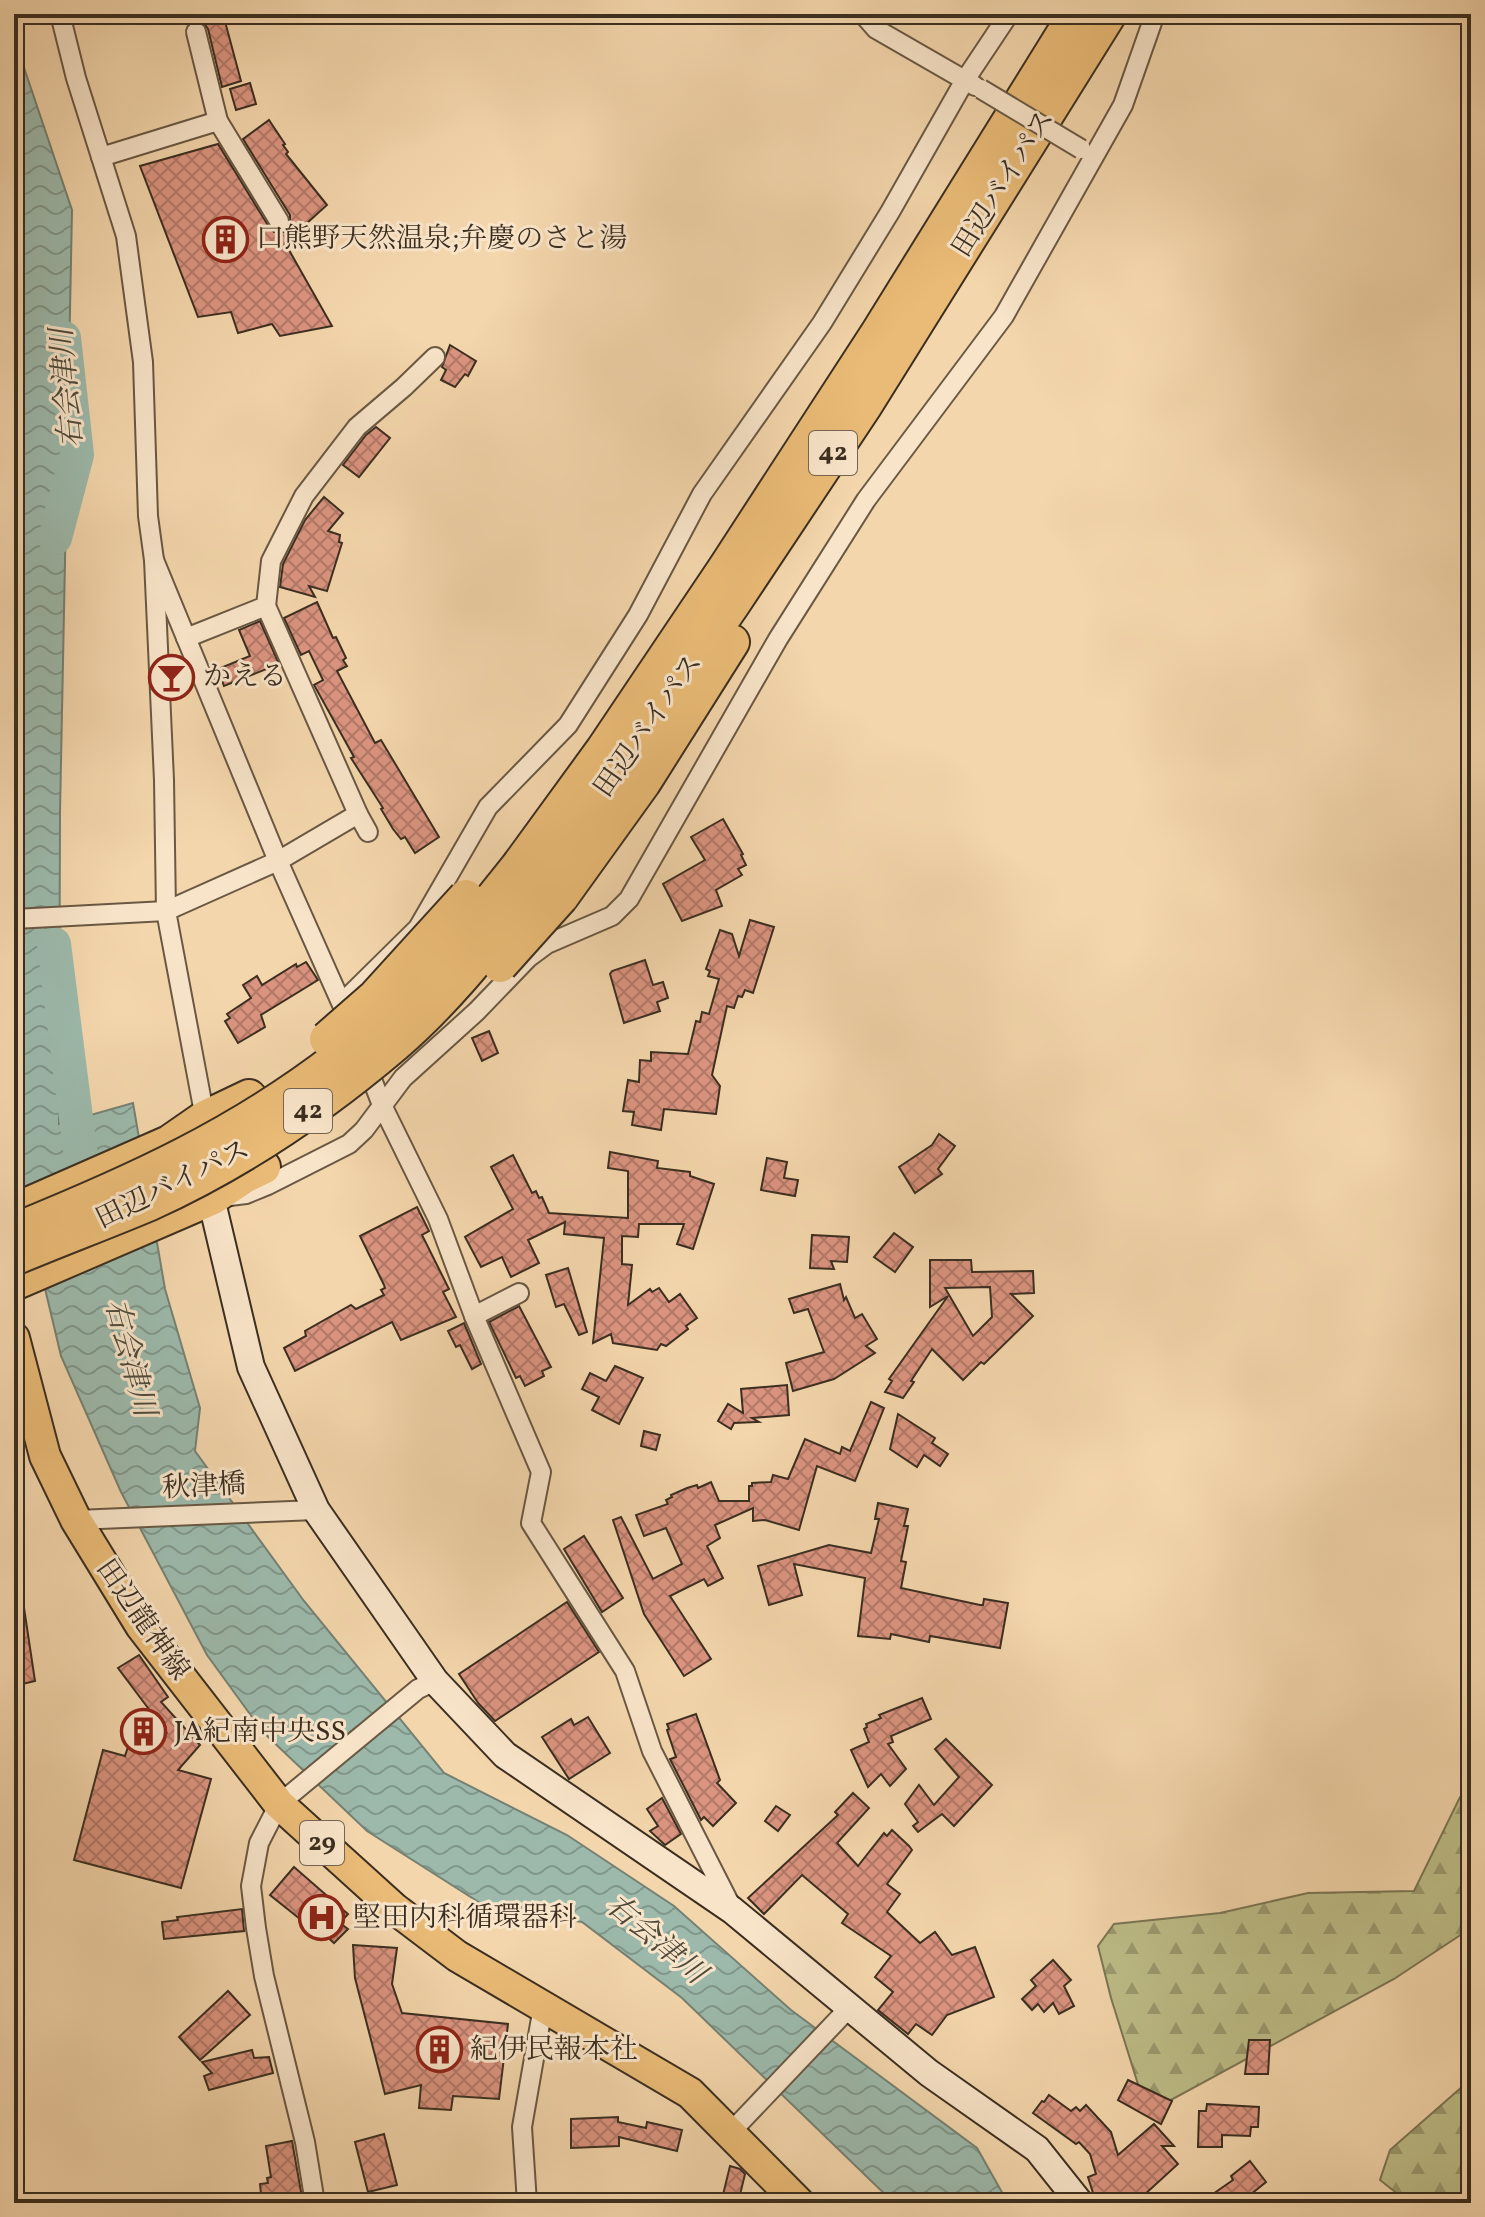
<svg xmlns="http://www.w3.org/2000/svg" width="1485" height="2217" viewBox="0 0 1485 2217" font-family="Vollkorn,'Noto Serif JP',serif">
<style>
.forest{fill:url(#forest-firs);stroke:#7c7654;stroke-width:2}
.water{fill:url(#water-waves);stroke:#758173;stroke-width:2}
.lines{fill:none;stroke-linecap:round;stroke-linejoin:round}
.river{stroke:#9cb9ab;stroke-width:34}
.building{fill:url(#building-cross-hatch);stroke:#3b2e20;stroke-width:2;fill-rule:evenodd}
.street-casing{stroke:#695843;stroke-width:22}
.secondary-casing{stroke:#3b2e20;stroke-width:30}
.primary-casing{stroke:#3b2e20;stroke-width:34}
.highway-casing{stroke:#3b2e20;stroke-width:38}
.street{stroke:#f8e4c9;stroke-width:18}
.secondary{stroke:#f8e4c9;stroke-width:26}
.primary{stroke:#eabb76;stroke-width:30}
.highway{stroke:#eabb76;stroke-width:34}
.street-bridge-casing{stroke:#695843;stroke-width:22;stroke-linecap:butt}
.highway-bridge-casing{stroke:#3b2e20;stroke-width:38;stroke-linecap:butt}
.street-bridge{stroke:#f8e4c9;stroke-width:18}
.highway-bridge{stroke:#eabb76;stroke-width:34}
.labels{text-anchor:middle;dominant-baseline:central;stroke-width:6;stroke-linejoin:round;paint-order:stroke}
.shield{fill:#f8e4c9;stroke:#746553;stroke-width:2}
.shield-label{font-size:26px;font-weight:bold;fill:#3b2e20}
.street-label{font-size:28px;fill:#3b2e20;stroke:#f8e4c9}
.poi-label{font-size:28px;fill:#3b2e20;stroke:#f8e4c9;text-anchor:start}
.water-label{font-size:30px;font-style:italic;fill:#4e4a3c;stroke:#f8e4c9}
</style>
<defs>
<pattern id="forest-firs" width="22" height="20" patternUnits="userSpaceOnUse" patternTransform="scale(2)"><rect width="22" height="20" fill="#bdbd88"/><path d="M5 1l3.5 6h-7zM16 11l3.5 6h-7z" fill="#9b9a6f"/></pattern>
<pattern id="water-waves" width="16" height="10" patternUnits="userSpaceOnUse" patternTransform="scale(2)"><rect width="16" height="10" fill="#9cb9ab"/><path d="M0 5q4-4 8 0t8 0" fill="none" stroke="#80978b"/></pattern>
<pattern id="building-cross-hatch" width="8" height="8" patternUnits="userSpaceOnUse" patternTransform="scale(2)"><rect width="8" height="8" fill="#db9480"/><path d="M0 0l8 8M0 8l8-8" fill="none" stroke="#b37968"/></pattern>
</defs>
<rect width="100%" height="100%" fill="#f4d6ac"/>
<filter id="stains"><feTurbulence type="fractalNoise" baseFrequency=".0025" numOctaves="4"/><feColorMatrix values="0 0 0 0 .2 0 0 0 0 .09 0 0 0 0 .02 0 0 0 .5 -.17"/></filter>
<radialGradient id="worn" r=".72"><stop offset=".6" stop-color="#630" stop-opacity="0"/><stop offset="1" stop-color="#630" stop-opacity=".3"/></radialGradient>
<g class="forest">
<polygon points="1471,1794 1471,1928 1394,1979 1171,2100 1142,2097 1111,1998 1098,1946 1114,1924 1220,1913 1308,1893 1414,1891 1460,1797"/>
<polygon points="1471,2079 1471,2203 1409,2203 1380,2180 1390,2150"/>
</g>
<polygon class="water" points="14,38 72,210 60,812 59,1124 133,1103 165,1289 200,1408 195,1451 304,1601 444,1773 567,1835 674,1906 791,2010 977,2148 1008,2203 894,2203 682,1998 582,1922 488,1908 367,1831 263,1732 207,1655 121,1492 61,1356 14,1158 14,582 21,307 14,158"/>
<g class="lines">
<g class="river">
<polyline points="55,538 77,455 64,338"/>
<polyline points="54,944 82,1165"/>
</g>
</g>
<g class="building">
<polygon points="206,14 223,14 241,81 222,87 208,29 203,22 208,21"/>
<polygon points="250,83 256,104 236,110 230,89"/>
<polygon points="269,120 285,144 283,145 288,152 286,154 327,205 285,243 332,326 280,336 272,324 238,333 231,312 198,317 140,166 218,144 269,227 274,232 285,232 290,226 290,215 243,139"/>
<polygon points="450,345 476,361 468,376 465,374 455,387 441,380 446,370 442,367"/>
<polygon points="376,427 390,438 359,477 343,465 366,435"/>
<polygon points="324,497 343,513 328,531 340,535 339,542 342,543 327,591 309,586 315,597 280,587 283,564 305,520"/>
<polygon points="317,602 333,638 336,637 346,658 343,660 347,666 337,671 375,743 381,740 439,837 415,853 405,837 401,839 393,829 381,809 383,808 351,758 354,757 314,685 323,680 309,651 301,655 284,618"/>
<polygon points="260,621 279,664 224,686 218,669 250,656 239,630"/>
<polygon points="723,819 743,854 741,855 746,865 738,869 742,875 716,890 722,906 682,921 663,884 705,860 691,837"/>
<polygon points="750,920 774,927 753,993 745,990 742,997 738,996 734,1008 727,1006 712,1075 720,1086 716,1114 664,1109 661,1130 632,1125 634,1112 623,1111 628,1080 639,1082 640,1060 651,1061 651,1052 688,1054 696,1021 700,1022 702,1012 709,1014 719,979 708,976 710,971 706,969 720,930 732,934 739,956"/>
<polygon points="645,960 653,985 663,982 668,998 657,1002 660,1011 624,1023 610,974 612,971"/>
<polygon points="306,962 318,980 261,1015 265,1027 238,1043 225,1021 230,1018 227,1014 251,998 243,985 257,976 262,985 296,964 297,967"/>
<polygon points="489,1031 498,1053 482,1061 472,1038"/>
<polygon points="939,1134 955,1146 938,1169 942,1174 915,1193 899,1167 932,1145"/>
<polygon points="610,1152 658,1161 657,1168 690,1172 690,1176 714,1184 693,1249 677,1244 684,1224 639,1224 638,1237 622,1236 622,1264 632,1265 628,1305 650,1289 652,1292 659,1288 669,1302 680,1294 697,1318 686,1326 688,1329 666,1346 661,1344 657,1350 613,1343 611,1334 593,1343 604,1238 564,1234 565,1222 528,1240 539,1263 511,1277 502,1257 481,1267 465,1237 513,1209 491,1167 513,1155 532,1193 536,1191 539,1198 542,1197 549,1213 628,1218 628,1171 608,1168"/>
<polygon points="767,1158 787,1162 784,1178 798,1180 795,1196 761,1190"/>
<polygon points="417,1207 429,1231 422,1235 449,1289 443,1292 456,1317 401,1340 392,1322 295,1371 284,1348 306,1336 305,1331 351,1305 356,1309 384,1295 381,1290 385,1288 384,1285 360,1236"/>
<polygon points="894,1233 913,1247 895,1272 874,1257"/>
<polygon points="812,1235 849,1237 847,1262 831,1261 834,1269 810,1268"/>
<path d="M930,1260h41l1,12 61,-1 1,22 -23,1 22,22 -49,48 -3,-2 -18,18 -31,-31 -21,32 3,1 -11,16 -18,-6 7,-11 -3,-2 59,-83 -18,11zM990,1287l2,30 -19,19 -28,-48z"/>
<polygon points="568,1268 587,1332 579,1335 564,1304 556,1307 546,1275"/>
<polygon points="840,1284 844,1300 846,1297 855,1318 862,1314 877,1339 866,1346 875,1353 834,1379 793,1391 786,1363 824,1352 808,1309 794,1313 789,1299"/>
<polygon points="519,1306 551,1367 542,1371 544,1376 525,1386 520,1376 516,1378 489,1322"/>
<polygon points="464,1323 481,1364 472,1369 460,1345 456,1347 448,1331"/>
<polygon points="615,1366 643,1378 619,1424 592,1410 599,1397 582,1389 590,1373 606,1381"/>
<polygon points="787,1385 789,1415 752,1418 759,1422 734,1423 731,1429 718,1421 728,1404 743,1413 741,1389"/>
<polygon points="871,1402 884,1408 855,1481 817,1466 799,1530 765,1520 753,1521 753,1508 715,1525 720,1538 707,1546 723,1578 708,1586 704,1579 670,1596 711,1659 684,1676 644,1614 613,1520 621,1517 653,1579 682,1564 666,1528 644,1536 636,1515 668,1504 666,1500 672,1497 671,1495 687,1488 697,1485 698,1488 711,1482 719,1501 749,1501 749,1486 752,1486 752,1483 771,1482 773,1475 788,1479 805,1439 840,1454 842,1447 850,1451"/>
<polygon points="898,1414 935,1438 932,1443 948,1454 940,1466 924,1455 917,1467 890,1449"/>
<polygon points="644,1431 660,1435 656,1450 641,1446"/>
<polygon points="878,1503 908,1509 904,1526 908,1526 901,1561 906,1562 901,1588 980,1605 983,1605 984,1599 1008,1603 1000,1648 930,1636 929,1642 891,1634 890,1639 858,1636 865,1578 794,1564 802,1595 769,1605 758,1566 829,1545 871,1553 879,1519 875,1519"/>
<polygon points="584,1536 623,1598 602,1612 564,1549"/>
<polygon points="23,1601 35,1681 14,1686 14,1602"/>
<polygon points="567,1602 599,1652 495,1721 478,1703 459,1674"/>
<polygon points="139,1655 168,1697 161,1702 200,1745 178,1770 211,1779 181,1888 74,1860 103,1750 125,1756 136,1722 166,1732 118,1668"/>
<polygon points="922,1698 931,1719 891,1736 893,1742 888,1744 906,1769 890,1786 881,1774 868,1787 851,1750 869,1742 864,1729 867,1727 866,1724 881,1718 879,1715"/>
<polygon points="696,1714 720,1780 717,1783 736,1803 713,1826 704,1817 701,1820 670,1759 676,1757 667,1730 669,1729 667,1724"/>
<polygon points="588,1717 610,1753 569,1779 542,1737 571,1719 574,1725"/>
<polygon points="946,1739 992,1785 954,1826 942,1814 918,1832 913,1826 918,1822 905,1804 919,1785 934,1805 959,1777 935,1749"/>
<polygon points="853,1793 869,1808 837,1843 858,1866 884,1833 887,1836 892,1830 909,1846 912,1850 887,1884 900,1894 887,1912 920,1943 935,1932 952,1955 975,1947 994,1997 947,2015 932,2035 916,2024 908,2034 878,2010 893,1992 875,1977 891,1956 842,1923 848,1914 802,1875 764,1914 748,1898 838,1815 835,1812"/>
<polygon points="662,1798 681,1834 665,1845 650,1831 658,1826 647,1809"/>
<polygon points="776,1806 790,1815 778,1831 765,1821"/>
<polygon points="294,1867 348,1914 340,1923 348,1929 334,1943 315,1926 314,1928 306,1921 305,1923 270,1895"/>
<polygon points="242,1909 244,1931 164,1939 162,1922 178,1920 177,1917"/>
<polygon points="353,1945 397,1948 392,1984 402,2013 508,2024 499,2099 453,2096 451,2110 419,2108 421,2085 385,2094 355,1978"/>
<polygon points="1053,1960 1071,1980 1064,1986 1074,2006 1059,2014 1053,2003 1044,2012 1038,2004 1032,2010 1022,1999 1036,1986 1031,1980"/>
<polygon points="228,1991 250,2015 200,2060 179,2037"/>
<polygon points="1249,2040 1270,2040 1268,2074 1245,2074"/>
<polygon points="252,2050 254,2058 269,2057 273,2073 209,2090 204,2076 212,2073 202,2062"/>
<polygon points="1128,2080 1172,2101 1161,2124 1118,2100"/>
<polygon points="1049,2095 1071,2111 1076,2107 1080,2111 1086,2105 1111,2132 1118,2155 1154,2124 1174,2146 1162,2146 1178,2164 1143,2196 1141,2193 1103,2203 1100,2194 1094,2196 1088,2177 1096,2174 1090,2154 1079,2142 1076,2144 1033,2113 1042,2101 1044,2102"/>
<polygon points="1207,2104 1259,2107 1258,2127 1251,2127 1250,2136 1222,2135 1222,2147 1198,2147 1199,2111 1206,2111"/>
<polygon points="618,2117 618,2122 646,2128 647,2122 682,2130 677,2151 619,2137 619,2146 571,2148 571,2119"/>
<polygon points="384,2134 397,2185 368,2192 355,2142"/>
<polygon points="292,2141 303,2203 262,2203 260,2184 268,2183 267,2178 271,2177 266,2146"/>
<polygon points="1250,2161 1266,2182 1240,2203 1220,2203 1213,2194 1233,2180 1231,2176"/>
<polygon points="730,2166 740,2169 745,2174 738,2203 721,2203"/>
</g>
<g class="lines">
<defs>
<g id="street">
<polyline points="60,14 76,78 126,236 143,362 148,516 154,560 164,780 166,911 205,1118"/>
<polyline points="863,14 876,29 975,86"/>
<polyline points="196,32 218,121"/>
<polyline points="101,157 218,121 279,221"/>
<polyline points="154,560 278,861 351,1025"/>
<polyline points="186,638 266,606 271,561 304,496 357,427 404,387 435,357"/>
<polyline points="358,814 368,832"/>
<polyline points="14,919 166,911 278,861 358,814 266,606"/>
<polyline points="342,1003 418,928 488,807 568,725 638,615 702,494 822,323 890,212 965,80 1009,14"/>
<polyline points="366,1064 382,1105 438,1219 474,1316 541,1472 531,1523 625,1671 652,1751 731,1906"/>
<polyline points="230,1196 246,1194 268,1185 349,1144 364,1130 403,1078 477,1011 528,958 547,944 612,916 629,899 778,639 866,500 1004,316 1123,105 1155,14"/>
<polyline points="474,1316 519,1293"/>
<polyline points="76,1520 316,1510"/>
<polyline points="730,2133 849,2008"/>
<polyline points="315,2203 305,2142 264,1976 256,1928 251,1886 259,1843 279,1804 418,1689 435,1681"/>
<polyline points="527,2203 522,2127 543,2007"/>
</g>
<polyline id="secondary" points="210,1182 211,1198 251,1367 316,1510 435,1681 505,1755 732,1910 929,2073 1037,2149 1080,2203"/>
<polyline id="primary" points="14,1338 45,1456 76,1520 141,1626 279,1804 395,1909 457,1956 690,2093 799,2203"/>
<g id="highway">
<polyline points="520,864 603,750 726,567 878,333 1076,14"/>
<polyline points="541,881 732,605 865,405 1109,14"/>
<polyline points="561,897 643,783 732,642"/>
<polyline points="14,1211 169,1143 205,1118 249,1097"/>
<polyline points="14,1283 211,1198 244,1176 263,1167"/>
</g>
</defs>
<use href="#street" class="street-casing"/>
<use href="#secondary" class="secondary-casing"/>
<use href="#primary" class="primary-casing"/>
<use href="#highway" class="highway-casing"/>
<use href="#street" class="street"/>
<use href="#secondary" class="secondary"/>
<use href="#primary" class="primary"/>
<use href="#highway" class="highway"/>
<defs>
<polyline id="street-bridge" points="981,89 1081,149"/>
<g id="highway-bridge">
<polyline points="500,965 561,897"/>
<polyline points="327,1039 375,997 466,897"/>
<path d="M14,1231c118,-48 223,-95 325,-174 14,-11 29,-21 42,-33 53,-49 95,-105 139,-160"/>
<path d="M14,1258c45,-19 91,-36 136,-55 88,-40 171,-96 245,-159 55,-47 100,-107 146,-163"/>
</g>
</defs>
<use href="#street-bridge" class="street-bridge-casing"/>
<use href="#highway-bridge" class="highway-bridge-casing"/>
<use href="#street-bridge" class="street-bridge"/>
<use href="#highway-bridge" class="highway-bridge"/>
</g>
<defs>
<symbol id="building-ring" viewBox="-11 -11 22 22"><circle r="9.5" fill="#f8e4c9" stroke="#8f2418" stroke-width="1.5"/><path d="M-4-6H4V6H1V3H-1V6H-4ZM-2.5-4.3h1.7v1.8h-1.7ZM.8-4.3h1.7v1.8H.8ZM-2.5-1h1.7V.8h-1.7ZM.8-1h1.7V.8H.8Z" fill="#8f2418"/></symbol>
<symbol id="bar-ring" viewBox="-11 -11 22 22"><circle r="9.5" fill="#f8e4c9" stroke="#8f2418" stroke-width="1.5"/><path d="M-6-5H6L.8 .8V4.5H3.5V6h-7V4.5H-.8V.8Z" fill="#8f2418"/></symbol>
<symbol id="hospital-ring" viewBox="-11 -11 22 22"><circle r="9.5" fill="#f8e4c9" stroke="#8f2418" stroke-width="1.5"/><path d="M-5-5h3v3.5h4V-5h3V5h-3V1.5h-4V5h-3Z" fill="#8f2418"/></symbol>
</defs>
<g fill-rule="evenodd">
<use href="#building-ring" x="200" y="214" width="51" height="51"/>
<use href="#bar-ring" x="146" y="652" width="51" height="51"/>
<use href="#building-ring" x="118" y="1706" width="51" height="51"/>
<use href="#hospital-ring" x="296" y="1892" width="51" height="51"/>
<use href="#building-ring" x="414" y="2024" width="51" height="51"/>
</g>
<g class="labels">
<g class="shield">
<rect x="809" y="431" width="48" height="44" rx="6"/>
<rect x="284" y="1089" width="48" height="44" rx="6"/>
<rect x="300" y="1821" width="44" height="44" rx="6"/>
</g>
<g class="shield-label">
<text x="833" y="453">42</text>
<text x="308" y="1111">42</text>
<text x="322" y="1843">29</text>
</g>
<g class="street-label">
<text transform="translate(1004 184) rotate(-58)">田辺バイパス</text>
<text transform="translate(649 726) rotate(-55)">田辺バイパス</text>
<text transform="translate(173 1185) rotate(-26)">田辺バイパス</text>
<text transform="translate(204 1487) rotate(-3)">秋津橋</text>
<text transform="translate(142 1620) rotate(55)">田辺龍神線</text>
</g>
<g class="poi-label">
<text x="256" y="239">口熊野天然温泉;弁慶のさと湯</text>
<text x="203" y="677">かえる</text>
<text x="174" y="1732">JA紀南中央SS</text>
<text x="353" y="1918">堅田内科循環器科</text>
<text x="470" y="2050">紀伊民報本社</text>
</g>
<g class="water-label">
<text transform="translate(68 388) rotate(-95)">右会津川</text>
<text transform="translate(129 1358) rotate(75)">右会津川</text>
<text transform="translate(655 1940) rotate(40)">右会津川</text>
</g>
</g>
<rect width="1485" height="2217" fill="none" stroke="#f4d6ac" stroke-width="48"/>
<rect x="16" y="16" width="1453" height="2185" fill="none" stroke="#3b2e20" stroke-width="4"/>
<rect x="24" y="24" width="1437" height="2169" fill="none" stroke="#3b2e20" stroke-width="2"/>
<rect width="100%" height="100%" filter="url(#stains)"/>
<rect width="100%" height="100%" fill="url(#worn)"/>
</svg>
